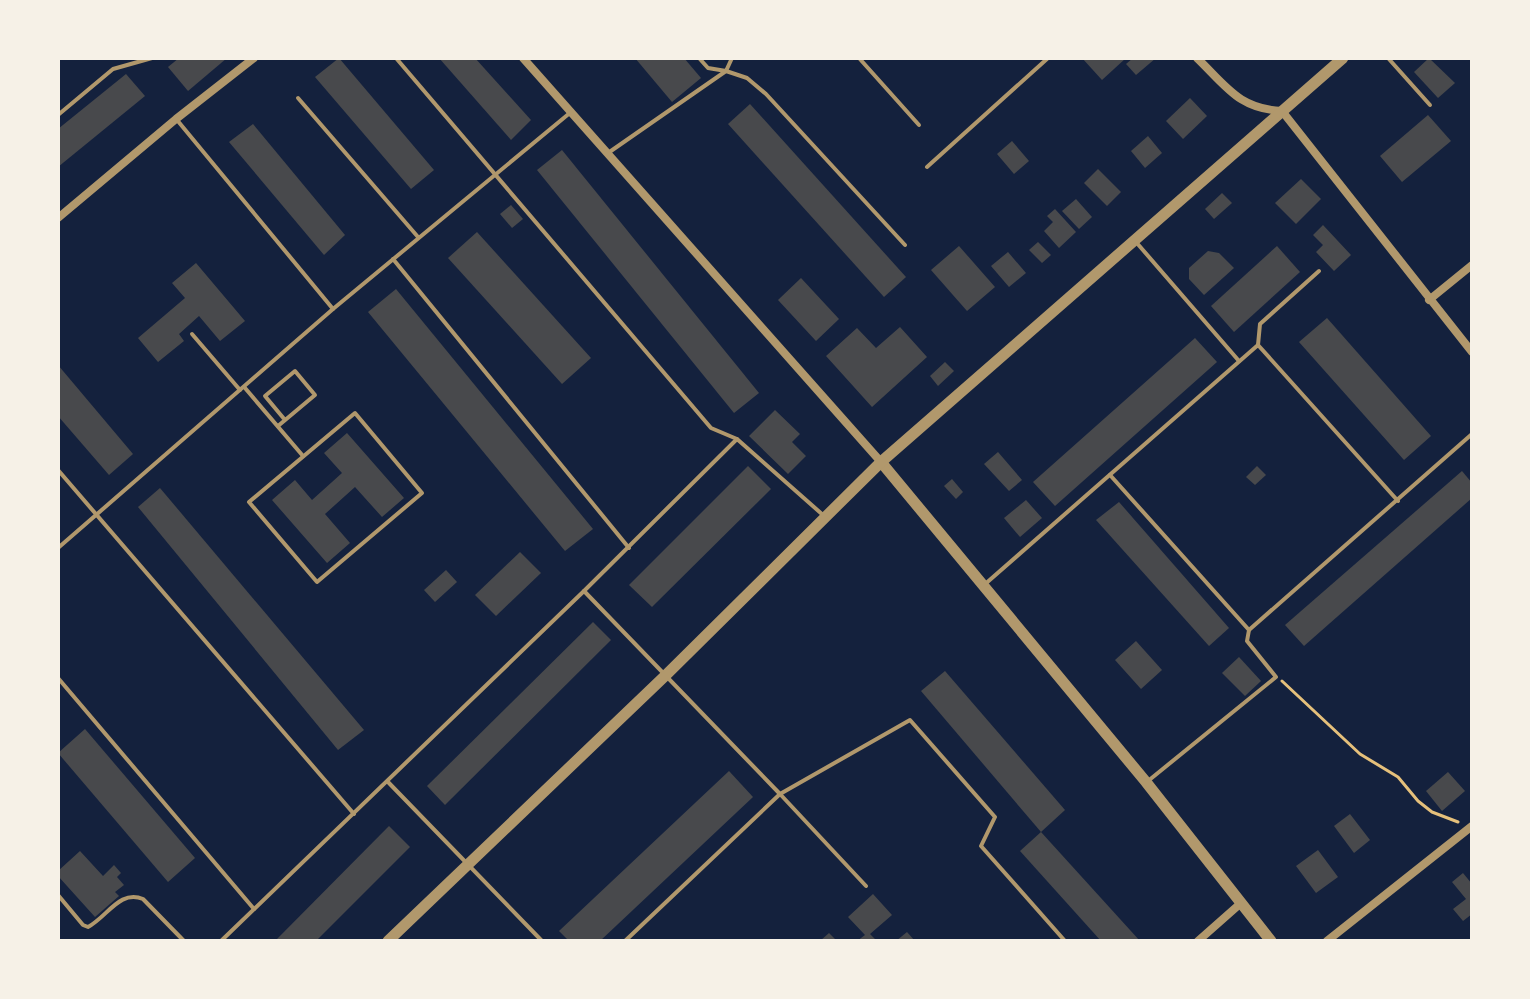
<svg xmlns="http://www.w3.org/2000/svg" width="1530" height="999" viewBox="0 0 1530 999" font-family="'Noto Sans',sans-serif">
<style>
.building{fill:#48494c}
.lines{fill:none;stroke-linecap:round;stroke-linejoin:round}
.path{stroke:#e5c07b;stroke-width:3}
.service{stroke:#b1986c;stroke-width:4}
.minor{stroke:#b1986c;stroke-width:8}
.tertiary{stroke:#b1986c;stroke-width:11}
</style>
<rect width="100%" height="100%" fill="#14213d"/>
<g class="building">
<polygon points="179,58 227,58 188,91 168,67"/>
<polygon points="339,58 434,170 411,189 315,77"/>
<polygon points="439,58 475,58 531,120 511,140"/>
<polygon points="635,58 684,58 701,78 672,102"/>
<polygon points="1082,58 1126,58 1102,80"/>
<polygon points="1133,58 1156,58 1136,75 1126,64"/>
<polygon points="1429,58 1455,83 1438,98 1414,72"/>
<polygon points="126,74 145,96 58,167 58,129"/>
<polygon points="1190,98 1207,116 1183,139 1166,121"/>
<polygon points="750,104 906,277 884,297 728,124"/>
<polygon points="1428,115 1451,141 1402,182 1380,156"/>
<polygon points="253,124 345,235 324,255 229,142"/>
<polygon points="1148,136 1162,153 1145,168 1131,151"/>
<polygon points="1012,141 1029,161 1014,174 997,154"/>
<polygon points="562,150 759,393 734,413 537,170"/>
<polygon points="1098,169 1121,192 1107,206 1084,183"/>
<polygon points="1301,179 1321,199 1296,224 1275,203"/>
<polygon points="1222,193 1232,203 1214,219 1205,209"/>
<polygon points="1076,199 1092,217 1079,229 1062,211"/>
<polygon points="511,205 523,219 512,228 500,214"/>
<polygon points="1055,209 1076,232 1059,248 1044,231 1053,222 1047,216"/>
<polygon points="1323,225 1351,255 1334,271 1316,252 1323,245 1313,235"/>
<polygon points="477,232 591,358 562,384 448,258"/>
<polygon points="1038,242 1051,255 1042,263 1029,250"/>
<polygon points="959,246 995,287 967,311 931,270"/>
<polygon points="1277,246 1300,272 1234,332 1211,306"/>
<polygon points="1208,251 1219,253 1234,268 1204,295 1189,279 1189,268"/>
<polygon points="1008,252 1026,273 1009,287 991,266"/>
<polygon points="196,263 245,321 220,341 199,316 179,334 184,341 158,362 138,338 185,298 172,283"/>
<polygon points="801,278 839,319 816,341 778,300"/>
<polygon points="396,289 593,529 565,551 368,312"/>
<polygon points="1327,318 1431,436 1404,460 1299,342"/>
<polygon points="900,327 927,357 872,407 826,356 857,328 876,348"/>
<polygon points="1195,338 1217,362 1055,506 1033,482"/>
<polygon points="945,362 954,371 938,386 930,376"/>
<polygon points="58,365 133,454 109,475 58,416"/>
<polygon points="775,410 800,434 792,442 806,456 788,474 749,436"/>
<polygon points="347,433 404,498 382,517 355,487 325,514 350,543 327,563 272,500 295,480 312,500 342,473 324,453"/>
<polygon points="998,452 1022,480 1009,491 984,464"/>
<polygon points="748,466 771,489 652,607 629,585"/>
<polygon points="1257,466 1266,475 1255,485 1246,477"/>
<polygon points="1462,471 1472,483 1472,498 1304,646 1285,625"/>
<polygon points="952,479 963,492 956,499 944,486"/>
<polygon points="160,488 364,730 338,750 138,507"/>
<polygon points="1026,500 1042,518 1020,537 1004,518"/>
<polygon points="1119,502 1229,628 1209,646 1096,520"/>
<polygon points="520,552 541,573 496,616 475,595"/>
<polygon points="446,570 457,582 435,602 424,590"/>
<polygon points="593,622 611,640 445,805 427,786"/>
<polygon points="1136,641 1162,670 1141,689 1115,660"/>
<polygon points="1239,657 1261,681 1245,696 1222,673"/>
<polygon points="945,671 1065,810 1041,832 921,691"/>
<polygon points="85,729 195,858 168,882 58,753"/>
<polygon points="729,771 753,797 600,941 569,941 559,931"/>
<polygon points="1448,772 1465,791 1442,811 1426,791"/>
<polygon points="1350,814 1370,840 1354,853 1334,826"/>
<polygon points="389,826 410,847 316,941 275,941"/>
<polygon points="1041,832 1140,941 1101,941 1020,851"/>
<polygon points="1318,850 1338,877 1316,893 1296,866"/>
<polygon points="80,851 103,876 114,865 121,873 117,877 124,885 115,892 119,896 95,917 58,876 58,871"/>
<polygon points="1463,873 1472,884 1472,914 1463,921 1453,909 1466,899 1452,882"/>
<polygon points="873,894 892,915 870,934 877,941 857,941 865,935 848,917"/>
<polygon points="907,932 915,941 896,941"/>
<polygon points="829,933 837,941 820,941"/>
</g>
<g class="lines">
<polyline class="path" points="1282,681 1360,754 1398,777 1418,801 1432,812 1458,822"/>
<g class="service">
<polyline points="396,58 711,428 737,439"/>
<polyline points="699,58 708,68 726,71 732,58"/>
<polyline points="859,58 919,125"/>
<polyline points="1388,58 1430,105"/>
<polyline points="298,98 418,237"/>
<polyline points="58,115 113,69 152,58"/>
<polyline points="177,120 333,309"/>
<polyline points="608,153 726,71 747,78 766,94 905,245"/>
<polyline points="927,167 1048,58"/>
<polyline points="1136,242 1239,361"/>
<polyline points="393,259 629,548"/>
<polyline points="192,334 240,390"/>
<polyline points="1258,345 1260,324 1319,271"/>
<polyline points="245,388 303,456"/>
<polygon points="355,413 422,493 317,582 249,502"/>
<polyline points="278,426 315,395 295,371 265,396 285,420"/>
<polyline points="58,470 354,814"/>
<polyline points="1110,475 1249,630"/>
<polyline points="58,548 333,309 571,112"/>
<polyline points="984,585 1258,345 1398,501"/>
<polyline points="584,591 780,794 625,941"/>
<polyline points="58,678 254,909"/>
<polyline points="1148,781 1276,677 1247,641 1249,630 1472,434"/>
<polyline points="388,782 542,941"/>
<polyline points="866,886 780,794 910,720 995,817 981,846 1065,941"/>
<path d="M58,895l25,30 5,2c19,-10 32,-38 55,-28l41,42"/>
<polyline points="221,941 584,591 737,439 823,515"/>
</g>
<g class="minor">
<polyline points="523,58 881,462"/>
<path d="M1197,58c30,29 42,51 85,53l190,241"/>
<polyline points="58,218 176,119 254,58"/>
<polyline points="1429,300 1472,265"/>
<polyline points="1198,941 1241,903"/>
<polyline points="1327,941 1472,826"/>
</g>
<g class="tertiary">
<polyline points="881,462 1146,782 1271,941"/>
<polyline points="388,941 667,674 881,462 1343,58"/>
</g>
</g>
<rect width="1530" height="999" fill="none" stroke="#f6f1e7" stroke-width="120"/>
</svg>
